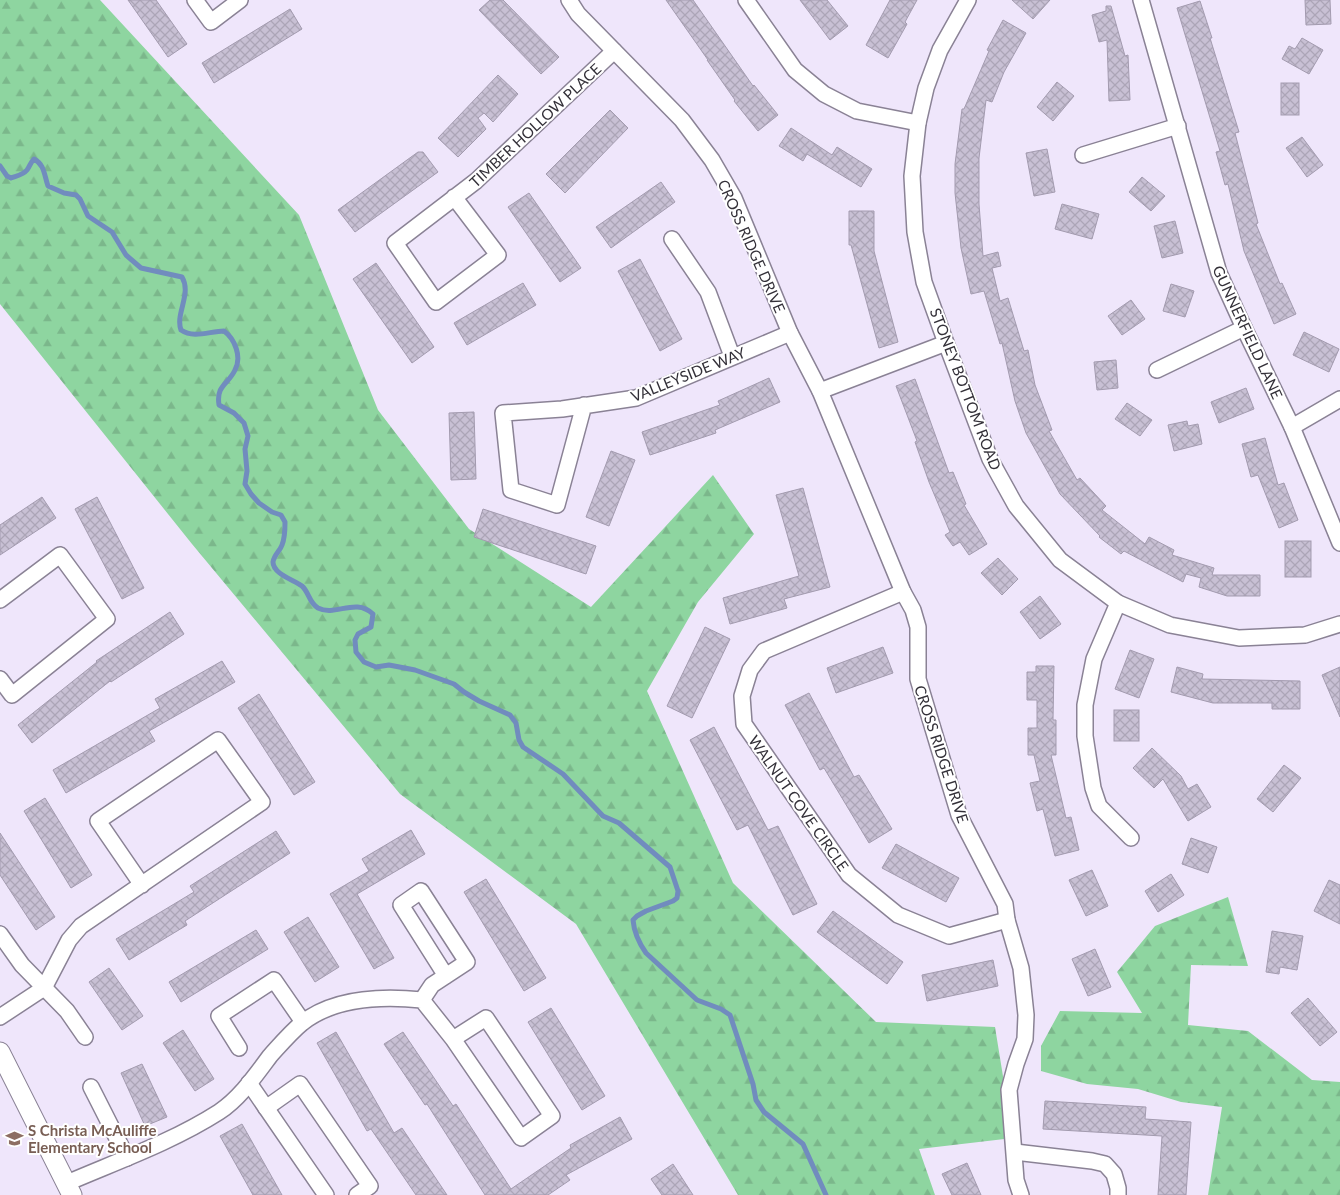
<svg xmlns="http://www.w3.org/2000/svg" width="1340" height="1195" viewBox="0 0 1340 1195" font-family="Lato,sans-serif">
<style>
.forest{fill:url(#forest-firs)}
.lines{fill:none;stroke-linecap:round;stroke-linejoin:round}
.stream{stroke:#718cbe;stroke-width:5}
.building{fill:url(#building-cross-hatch);stroke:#a39baf}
.minor-casing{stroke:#8a8295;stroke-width:18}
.tertiary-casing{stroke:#8a8295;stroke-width:21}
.minor{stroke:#fff;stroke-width:15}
.tertiary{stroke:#fff;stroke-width:19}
.labels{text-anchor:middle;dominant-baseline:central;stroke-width:4;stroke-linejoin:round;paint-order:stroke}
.street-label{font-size:15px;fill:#333038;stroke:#fff}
.education-label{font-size:15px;font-weight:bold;fill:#785e54;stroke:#fff;text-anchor:start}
</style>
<defs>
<pattern id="forest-firs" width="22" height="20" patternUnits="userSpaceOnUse" patternTransform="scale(1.25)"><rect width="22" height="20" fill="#8ed5a0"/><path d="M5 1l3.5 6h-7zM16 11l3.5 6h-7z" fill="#7bb78b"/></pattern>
<pattern id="building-cross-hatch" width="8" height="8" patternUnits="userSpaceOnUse" patternTransform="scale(1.25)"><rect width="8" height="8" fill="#c8c0d4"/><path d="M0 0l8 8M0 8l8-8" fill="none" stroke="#aca5b7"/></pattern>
</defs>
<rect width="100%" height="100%" fill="#efe6fb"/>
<g class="forest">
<polygon points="0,0 100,0 299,215 378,410 469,529 591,607 713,475 754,534 698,602 647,691 733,883 876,1022 995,1027 1013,1138 919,1149 935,1195 738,1195 576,924 400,794 192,544 0,304"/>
<polygon points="1228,897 1248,966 1191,965 1188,1025 1248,1031 1312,1080 1340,1082 1340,1195 1208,1195 1222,1107 1181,1102 1138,1089 1087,1084 1041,1071 1041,1046 1060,1011 1142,1013 1117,972 1155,926"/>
</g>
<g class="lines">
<path class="stream" d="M0,166l7,10 4,2c5,-2 12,-3 16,-8 3,-4 3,-7 7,-11 11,6 10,16 14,27l16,7 12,2 4,4 8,17 24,16 14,23 15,13 41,9c10,17 -7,37 -1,53 13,9 29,1 43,1 11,8 18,26 11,39 -7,15 -19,15 -16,35l15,8 10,10 4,13 -3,13 2,22 -2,13 6,10 8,9 13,9 9,3 4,7c0,7 0,16 -3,23 -2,6 -8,10 -9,17 0,12 21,18 29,24 7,6 7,17 16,22 18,9 37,-11 55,6l-2,13 -13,7 -3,6 1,12 8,10 12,5 13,-2 26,5 39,14 10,8 15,9 31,14 6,8 3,17 4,7 40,27 40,42 16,7 51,44 8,24 -1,7 -4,3 -27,10 -9,5 -4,4c1,12 6,23 13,33l51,47 24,9 9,6 23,69 3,16 8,12 39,32 23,51"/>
</g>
<g class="building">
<polygon points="128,0 156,0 187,44 168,57"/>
<polygon points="490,0 503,0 559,57 541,74 479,10"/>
<polygon points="666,0 693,0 753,86 754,85 778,115 758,131 734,101 735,100 707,60 708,60"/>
<polygon points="800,0 827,0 848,26 830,40"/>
<polygon points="890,0 917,0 905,22 907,24 888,58 866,45"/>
<polygon points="1012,0 1050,0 1033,19"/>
<polygon points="1305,0 1330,0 1331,24 1306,25"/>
<polygon points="1200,1 1212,38 1210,38 1239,132 1235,133 1258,223 1256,224 1280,284 1282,283 1296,314 1274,324 1244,251 1228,184 1225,185 1216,152 1220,151 1177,8"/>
<polygon points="1106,6 1111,6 1125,56 1128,55 1130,100 1109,101 1107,40 1099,42 1092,15 1106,11"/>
<polygon points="290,9 302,29 214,83 202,63"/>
<polygon points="1003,20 1026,33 1004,72 992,102 986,100 979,158 979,204 983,256 998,252 1001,266 992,268 1000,301 1008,298 1024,351 1028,350 1035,385 1052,430 1049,431 1077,480 1080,478 1106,506 1102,510 1145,544 1149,537 1174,550 1172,555 1214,568 1212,575 1260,575 1260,596 1227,596 1199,587 1201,578 1186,574 1183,582 1124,551 1121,554 1099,537 1100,536 1060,494 1026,433 1015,401 1002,343 1000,344 984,291 971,294 961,248 955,193 955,164 962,109 964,109 989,51 987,50"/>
<polygon points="1302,38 1323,50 1309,74 1282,59 1289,46 1295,49"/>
<polygon points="498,75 518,94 493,122 484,113 478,118 486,129 458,157 438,138"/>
<polygon points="1057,82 1074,96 1053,121 1037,107"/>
<rect x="1281" y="83" width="18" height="32"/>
<polygon points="610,110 628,128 565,193 546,174"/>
<polygon points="791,128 832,155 837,147 872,169 861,187 807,154 803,161 779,146"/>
<polygon points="1302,137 1323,165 1307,177 1286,148"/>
<polygon points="1047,149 1055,192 1034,196 1026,153"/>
<polygon points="418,152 423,152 438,172 355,232 338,210"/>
<polygon points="1142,177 1165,196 1151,211 1129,192"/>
<polygon points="661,182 675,202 611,248 596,227"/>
<polygon points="529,193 581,268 560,282 508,207"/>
<polygon points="1062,204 1099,214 1092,239 1055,229"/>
<polygon points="849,211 874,211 874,251 898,342 879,348 851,245 849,245"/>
<polygon points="1175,221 1183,253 1162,258 1154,226"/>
<polygon points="640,259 682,339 660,351 618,271"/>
<polygon points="376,263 434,347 412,363 353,279"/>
<polygon points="523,283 536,305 467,345 454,323"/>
<polygon points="1171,284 1194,291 1185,317 1163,311"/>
<polygon points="1131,300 1145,319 1122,335 1108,316"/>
<polygon points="1304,332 1339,349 1329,372 1293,355"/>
<polygon points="1116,360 1118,388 1097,390 1094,362"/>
<polygon points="769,378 780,402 715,430 716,433 650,455 642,432 720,405 718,401"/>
<polygon points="915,379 949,473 953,472 966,504 964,505 987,544 969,555 960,542 953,546 945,535 950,532 929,482 915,442 917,441 896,386"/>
<polygon points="1246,388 1254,409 1219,423 1211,402"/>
<polygon points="1127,403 1152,420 1140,436 1115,419"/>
<polygon points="474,412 476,479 451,480 449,413"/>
<polygon points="1187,421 1188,426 1198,424 1202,444 1174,451 1168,425"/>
<polygon points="1265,438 1278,485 1284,483 1298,520 1279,528 1258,475 1251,477 1242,444"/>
<polygon points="611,451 635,460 609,526 586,517"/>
<polygon points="803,488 830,587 784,599 787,608 730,624 723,598 799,576 776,495"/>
<polygon points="42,497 56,518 0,555 0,525"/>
<polygon points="97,497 144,588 122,599 75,509"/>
<polygon points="483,509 596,546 586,574 474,537"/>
<rect x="1285" y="541" width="26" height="36"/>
<polygon points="998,558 1018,579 1002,595 981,573"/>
<polygon points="1040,596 1061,624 1040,639 1020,612"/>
<polygon points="170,612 184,634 111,682 110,681 32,743 18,725 97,662 96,661"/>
<polygon points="705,627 730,639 692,718 667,706"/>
<polygon points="883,647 893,673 836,693 827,668"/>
<polygon points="1130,650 1154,659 1139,698 1115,689"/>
<polygon points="222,661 235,682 149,731 155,741 66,793 53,770 160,708 155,699"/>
<polygon points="1036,666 1054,666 1053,720 1056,720 1056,755 1051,755 1066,818 1071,817 1079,850 1055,856 1043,809 1037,811 1030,783 1040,781 1034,755 1028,755 1028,728 1037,728 1037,700 1027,700 1027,672 1036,672"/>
<polygon points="1177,667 1203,674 1202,679 1300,681 1300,709 1272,709 1272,703 1213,703 1171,692"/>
<polygon points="1340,667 1340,717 1322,675"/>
<polygon points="809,693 854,777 859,775 892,829 869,843 824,768 820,770 785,705"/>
<polygon points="259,694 315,782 294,795 238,708"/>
<rect x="1114" y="710" width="25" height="31"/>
<polygon points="714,727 768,830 778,826 817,904 793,915 748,825 737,830 690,740"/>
<polygon points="1152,748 1181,776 1188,789 1197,784 1211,807 1188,821 1163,779 1154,788 1133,768"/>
<polygon points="1284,765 1301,778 1273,812 1257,799"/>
<polygon points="45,798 92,875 71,888 24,811"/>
<polygon points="411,830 425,854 357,894 394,958 374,969 330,894 369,871 362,859"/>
<polygon points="276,831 290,853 185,921 187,925 129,960 116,939 194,892 190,886"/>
<polygon points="0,833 55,917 36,930 0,875"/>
<polygon points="1191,838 1217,847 1208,873 1182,864"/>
<polygon points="896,844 959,878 946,902 882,868"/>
<polygon points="1092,870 1108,906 1086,916 1069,880"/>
<polygon points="1171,874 1184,895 1158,912 1145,891"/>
<polygon points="486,879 546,978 524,991 464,892"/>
<polygon points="1329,880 1340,885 1340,924 1314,911"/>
<polygon points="833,911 903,962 887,984 817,932"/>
<polygon points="308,917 339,967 315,982 284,932"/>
<polygon points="256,930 268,949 181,1002 169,982"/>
<polygon points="1272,931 1303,936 1297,970 1280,967 1279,974 1266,972"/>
<polygon points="1095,949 1111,987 1088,996 1072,959"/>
<polygon points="993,960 998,986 927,1001 922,975"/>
<polygon points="109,968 143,1016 122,1030 89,982"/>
<polygon points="1308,998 1337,1032 1320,1046 1291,1013"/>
<polygon points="551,1008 605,1096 582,1110 528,1022"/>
<polygon points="183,1030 214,1079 195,1091 163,1043"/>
<polygon points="336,1032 394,1133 402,1128 447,1195 416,1195 371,1129 367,1131 317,1043"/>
<polygon points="403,1032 453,1106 456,1104 511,1189 571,1148 570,1145 620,1117 632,1139 566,1175 570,1180 548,1195 485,1195 427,1104 425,1105 384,1044"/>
<polygon points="142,1064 167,1117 145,1126 121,1073"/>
<polygon points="1045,1101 1146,1107 1145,1119 1191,1122 1186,1195 1158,1195 1162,1136 1043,1129"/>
<polygon points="242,1124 282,1195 253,1195 220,1136"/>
<polygon points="967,1163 981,1195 952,1195 942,1174"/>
<polygon points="673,1164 693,1195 662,1195 651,1179"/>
</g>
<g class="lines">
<defs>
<g id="minor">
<polyline points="195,0 211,22 240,0"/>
<polyline points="569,0 578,14 682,120 712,160 734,198 790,333 820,391 903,592 913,610 918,627 918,679 959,815 1005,904 1007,920 1021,968 1026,1015 1025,1039 1016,1064 1009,1090 1016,1180 1021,1195"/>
<polyline points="746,0 795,70 824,94 857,111 918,123"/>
<polyline points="968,0 940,50 926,88 918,123 912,176 915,232 924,282 946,343 990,459 1016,506 1060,560 1118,603 1170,625 1239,638 1305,635 1340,624"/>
<polyline points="1141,0 1219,273 1244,328 1292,427 1340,543"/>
<polyline points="1083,155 1178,126"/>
<polyline points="454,197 498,255 436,302 395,243 476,181 614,51"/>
<polyline points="672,239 708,292 732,356"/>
<polyline points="1157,370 1244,328"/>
<polyline points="820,391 946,343"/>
<polyline points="584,405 557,505 511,490 503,413 562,409 636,398 790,333"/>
<polyline points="1292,427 1340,399"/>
<polyline points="903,592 764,651 750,670 742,696 744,724 849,875 898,915 949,936 1007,920"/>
<polyline points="0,600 60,555 107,619 12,695 0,679"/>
<polyline points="1118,603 1094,659 1085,705 1085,736 1093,788 1099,806 1131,838"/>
<polyline points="0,934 22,965 67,1011 85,1037"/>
<polyline points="422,1000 432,985 467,962 421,891 401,905 446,976"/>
<polyline points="0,1017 44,988 69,940 81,926 262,802 218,740 98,821 142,885"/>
<polyline points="239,1048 219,1016 274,980 303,1022"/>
<polyline points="249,1083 326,1195"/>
<polyline points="91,1087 127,1158"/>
<polyline points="266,1108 300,1084 370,1186 357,1195"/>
<polyline points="1015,1152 1092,1161 1105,1164 1114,1174 1118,1188 1118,1195"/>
<path d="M67,1183c51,-22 105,-41 152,-71 21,-14 36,-36 51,-56 10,-11 20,-23 32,-33 33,-26 81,-27 120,-23l31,39 68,99 31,-22 -66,-98 -33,21"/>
</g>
<polyline id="tertiary" points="0,1052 72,1195"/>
</defs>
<use href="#minor" class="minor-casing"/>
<use href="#tertiary" class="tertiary-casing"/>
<use href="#minor" class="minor"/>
<use href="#tertiary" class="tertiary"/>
</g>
<defs>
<symbol id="school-bare" viewBox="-9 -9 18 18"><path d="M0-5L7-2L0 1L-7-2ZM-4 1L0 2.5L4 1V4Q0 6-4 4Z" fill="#8d6e63" stroke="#fff" stroke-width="2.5" paint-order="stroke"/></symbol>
</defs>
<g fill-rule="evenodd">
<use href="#school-bare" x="2" y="1126" width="25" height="25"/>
</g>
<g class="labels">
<g class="street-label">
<text transform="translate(535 125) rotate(-43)">TIMBER HOLLOW PLACE</text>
<text transform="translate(752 246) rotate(66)">CROSS RIDGE DRIVE</text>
<text transform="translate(1248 332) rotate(65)">GUNNERFIELD LANE</text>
<text transform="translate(688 374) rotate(-22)">VALLEYSIDE WAY</text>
<text transform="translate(966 389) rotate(69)">STONEY BOTTOM ROAD</text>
<text transform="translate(942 754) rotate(72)">CROSS RIDGE DRIVE</text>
<text transform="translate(799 803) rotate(55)">WALNUT COVE CIRCLE</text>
</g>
<g class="education-label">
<text x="28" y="1130">S Christa McAuliffe<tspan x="28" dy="17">Elementary School</tspan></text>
</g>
</g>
</svg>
